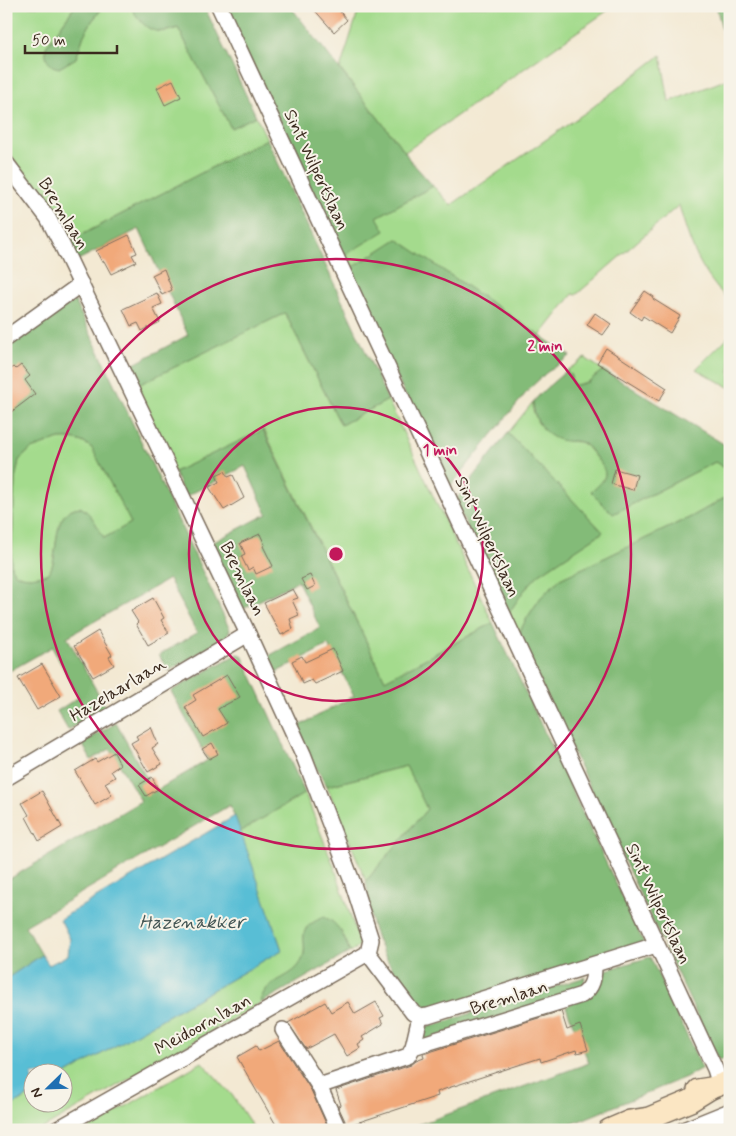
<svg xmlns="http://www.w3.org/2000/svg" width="736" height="1136" viewBox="0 0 736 1136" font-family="Mynerve,sans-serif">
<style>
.green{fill:#a4db8d;stroke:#708256}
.forest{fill:#83bb78;stroke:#5f724b;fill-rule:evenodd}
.water{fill:#58bed5;stroke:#4a747a}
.building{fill:#f1a97a}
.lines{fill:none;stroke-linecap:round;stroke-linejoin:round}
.street-casing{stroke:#7b6d5d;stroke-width:18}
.secondary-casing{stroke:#7b6d5d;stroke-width:24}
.street{stroke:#fff;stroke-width:15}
.secondary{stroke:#fbe6c3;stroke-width:21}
.ring{fill:none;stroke:#c2185b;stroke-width:2.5}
.labels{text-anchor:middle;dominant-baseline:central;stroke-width:4;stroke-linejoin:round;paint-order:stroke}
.street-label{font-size:18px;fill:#3b2a1e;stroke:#f7f3e8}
.water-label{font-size:19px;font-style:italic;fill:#445655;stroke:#f7f3e8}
.centre{fill:#c2185b;stroke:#f7f3e8;stroke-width:2.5}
.ring-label{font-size:15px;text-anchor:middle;font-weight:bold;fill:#c2185b;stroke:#f7f3e8;stroke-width:4;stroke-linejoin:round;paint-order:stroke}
</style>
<rect width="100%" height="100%" fill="#f7f3e8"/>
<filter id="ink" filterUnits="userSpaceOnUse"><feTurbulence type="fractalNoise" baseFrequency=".02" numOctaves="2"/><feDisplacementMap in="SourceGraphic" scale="10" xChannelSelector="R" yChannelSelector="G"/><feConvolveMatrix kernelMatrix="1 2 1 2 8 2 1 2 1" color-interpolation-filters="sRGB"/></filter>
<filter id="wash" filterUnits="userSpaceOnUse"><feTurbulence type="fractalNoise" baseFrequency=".0096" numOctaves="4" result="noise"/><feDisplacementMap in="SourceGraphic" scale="20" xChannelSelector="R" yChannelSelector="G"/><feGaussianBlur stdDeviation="1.12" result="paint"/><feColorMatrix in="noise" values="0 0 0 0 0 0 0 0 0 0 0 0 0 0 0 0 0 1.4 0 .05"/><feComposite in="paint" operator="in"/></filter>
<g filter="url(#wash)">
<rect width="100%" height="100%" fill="#f3e9d3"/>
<g class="green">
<path d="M6,6h69l-29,41 13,21 17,-10 8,-23 8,-14 12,-15h26c14,20 22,32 48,22l53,100 25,-12 11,23 -201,104 -16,-32 -44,-63z"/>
<polygon points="360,6 614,6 405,152 340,69"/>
<path d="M661,55l8,47 61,-24v223c-29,-26 -41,-59 -51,-96l-103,90 -3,-1 -33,42 -143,-97 -50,32 -6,-14 43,-26 -7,-14 56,-31 18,19 138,-95z"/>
<polygon points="285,313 341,425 388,400 493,623 385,680 264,430 174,472 134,387"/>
<polygon points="730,335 730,388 696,369"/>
<polygon points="585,358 603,370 588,382 576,385 573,384 570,374 566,371"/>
<polygon points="533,402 533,410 538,423 567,441 580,442 586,446 606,470 604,478 600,485 623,509 715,462 730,471 730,495 691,517 560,579 541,597 527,618 518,635 508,614 523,592 538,575 603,532 508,433"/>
<path d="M59,439c12,-1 23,1 33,9l39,75 -27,15c-7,-11 -12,-25 -24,-31 -30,2 -20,48 -31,66 -11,4 -33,8 -38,-6l4,-87 4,-20 12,-11z"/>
<polygon points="406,766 427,809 366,881 327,786"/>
<path d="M305,793l30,76 25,75 -4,5 -6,3 -9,-21 -35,-3c-4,12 2,26 -7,38 -11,14 -37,15 -38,37l-221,127h-34v-21l26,-15v10h30l1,-28 219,-126 -42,-118z"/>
<polygon points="202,1062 232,1095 255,1130 86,1130"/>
</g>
<g class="forest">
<path d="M75,6h29l-12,15 -8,14 -8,23 -17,10c-12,-2 -14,-10 -13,-21z"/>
<path d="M130,6h74l52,110 -25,12 -53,-100c-26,9 -34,0 -48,-22z"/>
<polygon points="222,6 290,6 405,152 409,159 433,186 377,217 385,231 341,257"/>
<polygon points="716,6 730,6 730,60"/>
<polygon points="267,139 388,400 341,425 285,313 134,387 125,369 188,335 139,229 74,262 66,243"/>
<polygon points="397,239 570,356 546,373 530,388 449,488 347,271"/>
<path d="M75,301l155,329 -4,7 -58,34 -9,-16 38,-22 -28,-54 -102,58 39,71 -38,22 -11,-19 22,-14 -27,-50 -46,26v-325l49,-36zM59,439c12,-1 23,1 33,9l39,75 -27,15c-7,-12 -12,-25 -24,-31 -31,3 -19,47 -31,66 -11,4 -33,8 -38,-6l4,-87 4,-20 12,-11z"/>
<path d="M603,370l127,78v23l-15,-9 -102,52 -22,-22c18,-15 18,-19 3,-37 -4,-5 -8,-11 -14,-13 -5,-2 -10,0 -15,-1 -20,-3 -31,-20 -32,-39l10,-11 23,-20 4,3 3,10 3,1 12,-3z"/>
<path d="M263,430l122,250 108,-57 151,320 -219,72c-19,-26 -41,-54 -51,-84 -5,-15 -5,-34 -8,-50l61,-72 -21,-43 -79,20 -23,-39 -9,-19 59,-32 -26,-51 -57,30 -8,-16 57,-31 -22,-47 -59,30 -31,-66 59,-31 -22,-48 -60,31 -11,-25z"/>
<polygon points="508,433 603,532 538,575 523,592 508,614 455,501"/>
<polygon points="730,495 730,1057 718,1060 518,635 527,618 541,597 560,579 691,517"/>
<polygon points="237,654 242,655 305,793 240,832 230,805 25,926 42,955 6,979 6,881 141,801 110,749 91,760 82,743 116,723 154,792 208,760 171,691"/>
<path d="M324,917c16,6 20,21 26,35l-89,51c1,-22 27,-23 38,-38 16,-21 -12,-33 25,-48z"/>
<polygon points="650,957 702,1068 686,1077 557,1130 404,1130 589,1063 566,1007 599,984 603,971"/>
<polygon points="585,977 583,990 422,1041 425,1028"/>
</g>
<polygon class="water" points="235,816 282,950 63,1076 62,1074 32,1074 32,1094 6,1109 6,979 42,955 49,965 68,955 70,939 60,919"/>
<g id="blocks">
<g class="building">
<polygon points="311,6 335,6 347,20 334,32"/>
<polygon points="173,80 181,97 165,105 157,88"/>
<polygon points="129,235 137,253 132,255 136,262 111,274 104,261 102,262 96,251"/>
<polygon points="164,269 172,290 162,295 152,275"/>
<polygon points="645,291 654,297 653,299 680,316 670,333 643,316 641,320 630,312"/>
<polygon points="157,293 162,304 153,308 160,322 142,331 138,323 131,326 123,309"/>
<polygon points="595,313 611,324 603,335 587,325"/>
<polygon points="606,348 667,388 659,401 597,363"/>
<polygon points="21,365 30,376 25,380 35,394 6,416 6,372 14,367 16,369"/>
<polygon points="615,469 637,475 633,490 611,484"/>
<polygon points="225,471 228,477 233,475 244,498 224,510 209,487 219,482 216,475"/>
<polygon points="260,534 265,545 263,546 273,566 256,574 253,567 248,570 241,556 245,554 240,543"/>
<polygon points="310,575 315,586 307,590 301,579"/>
<polygon points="293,589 298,598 292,600 299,615 290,619 293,629 281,635 264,603"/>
<polygon points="153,598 164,618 161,620 169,633 148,645 136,624 138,622 131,611"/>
<polygon points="98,631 112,655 109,657 114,665 93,677 74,646"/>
<polygon points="333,649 343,671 315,684 312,680 303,684 292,661 302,656 305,662"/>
<polygon points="42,664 61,696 37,710 18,678"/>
<polygon points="227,675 240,697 218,709 227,723 203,737 185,707 196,700 193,695"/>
<polygon points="151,727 158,744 152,748 162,764 148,772 131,743 138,739 136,736"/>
<polygon points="212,743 218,754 209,759 202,749"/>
<polygon points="114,752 120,765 111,771 115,777 105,783 112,795 95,805 75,771 95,759 97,762"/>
<polygon points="152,777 158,789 146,796 139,785"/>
<polygon points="42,791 62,827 39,841 26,817 29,815 22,803"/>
<polygon points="325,1002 331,1012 348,1002 355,1014 376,1002 384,1016 380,1018 383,1024 362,1037 364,1040 358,1044 360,1048 347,1056 334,1034 306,1049 288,1023"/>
<polygon points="561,1011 567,1030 580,1025 588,1050 577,1053 576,1050 541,1062 540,1058 445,1089 437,1092 438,1096 344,1127 345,1121 338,1106 341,1105 336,1090 411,1065 416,1061 424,1058 423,1054"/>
<polygon points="279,1041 311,1090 329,1130 279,1130 237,1057 256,1046 259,1051"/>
</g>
</g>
</g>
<g filter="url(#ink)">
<use href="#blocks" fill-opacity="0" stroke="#7b6d5d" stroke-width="1"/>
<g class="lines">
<defs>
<g id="street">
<polyline points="219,6 715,1069 720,1085"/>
<polyline points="6,163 48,218 61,243 248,634 303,754 352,881 371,940 368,953 413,1013 420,1017 428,1016 656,945"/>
<polyline points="6,338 81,284"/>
<polyline points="6,778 248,634"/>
<polyline points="283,1030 319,1086 336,1124"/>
<polyline points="413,1047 420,1017"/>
<path d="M319,1086l89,-30 5,-9 169,-52c11,-8 12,-17 12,-30"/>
<polyline points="56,1130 368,953"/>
<polyline points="683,1130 730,1111"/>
</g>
<g id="secondary">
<polyline points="698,1090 711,1088 730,1081"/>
<polyline points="609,1130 630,1121 649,1118 690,1101 711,1088"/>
</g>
</defs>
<use href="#street" class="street-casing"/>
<use href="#secondary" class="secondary-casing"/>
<use href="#street" class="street"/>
<use href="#secondary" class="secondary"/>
</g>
</g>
<g class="ring">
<circle cx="336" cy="554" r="147"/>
<circle cx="336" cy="554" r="295"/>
</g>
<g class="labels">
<g class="street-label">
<text transform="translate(316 170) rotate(65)">Sint Wilpertslaan</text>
<text transform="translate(63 214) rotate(59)">Bremlaan</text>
<text transform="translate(487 537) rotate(65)">Sint Wilpertslaan</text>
<text transform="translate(242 579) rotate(64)">Bremlaan</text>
<text transform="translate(118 690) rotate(-31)">Hazelaarlaan</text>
<text transform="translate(658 904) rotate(65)">Sint Wilpertslaan</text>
<text transform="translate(509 998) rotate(-17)">Bremlaan</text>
<text transform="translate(203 1025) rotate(-29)">Meidoornlaan</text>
</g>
<g class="water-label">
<text x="192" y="922">Hazenakker</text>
</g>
</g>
<circle cx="336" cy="554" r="8" class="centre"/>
<g class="ring-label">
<text x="545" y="351">2 min</text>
<text x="440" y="455">1 min</text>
</g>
<rect width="736" height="1136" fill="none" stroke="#f7f3e8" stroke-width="25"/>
<g transform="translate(48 1088) rotate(247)"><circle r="24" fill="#f7f3e8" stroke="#aca397"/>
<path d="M0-4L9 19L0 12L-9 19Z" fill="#1f6fb2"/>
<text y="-8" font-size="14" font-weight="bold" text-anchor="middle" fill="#3b2a1e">N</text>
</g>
<path d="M25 45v8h92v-8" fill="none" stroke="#3b2a1e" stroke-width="2.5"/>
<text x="32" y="45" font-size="15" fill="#3b2a1e" stroke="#f7f3e8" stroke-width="4" paint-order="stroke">50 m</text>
</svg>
